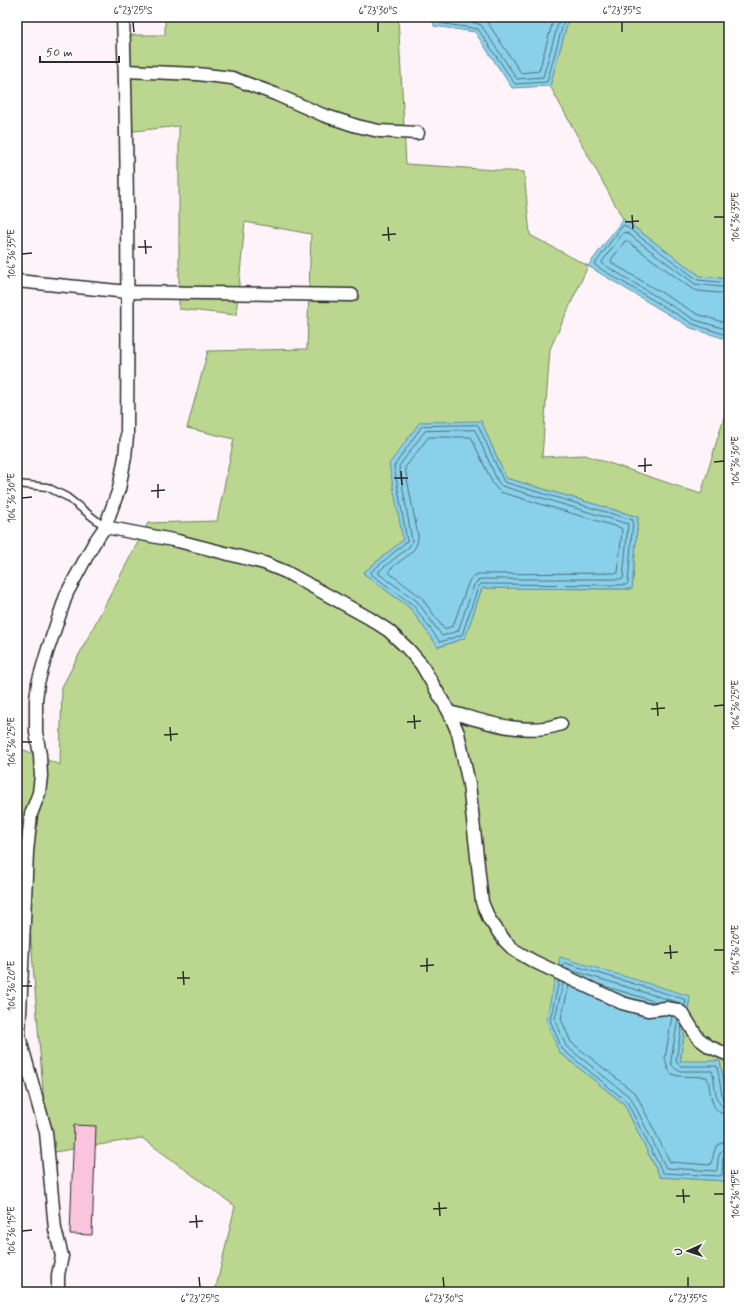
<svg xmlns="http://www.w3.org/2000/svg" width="746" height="1309" viewBox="0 0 746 1309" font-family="Mynerve,sans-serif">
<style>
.green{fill:#bbd78f;stroke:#73815d;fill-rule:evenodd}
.water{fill:#89d1eb;stroke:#638f9e}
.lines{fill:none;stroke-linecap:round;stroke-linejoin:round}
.shore{stroke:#516d78;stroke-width:1}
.building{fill:#fac4de;stroke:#2b2b2b}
.service-casing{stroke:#2b2b2b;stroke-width:9}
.minor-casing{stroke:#2b2b2b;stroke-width:15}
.service{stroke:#fff;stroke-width:6}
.minor{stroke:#fff;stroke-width:12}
.ticks{fill:none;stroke:#2b2b2b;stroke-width:1.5}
.neatline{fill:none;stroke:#2b2b2b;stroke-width:1.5}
.ticks-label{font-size:10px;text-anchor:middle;fill:#2b2b2b}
</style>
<rect width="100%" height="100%" fill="#fef3f8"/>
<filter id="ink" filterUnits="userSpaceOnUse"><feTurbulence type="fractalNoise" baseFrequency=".025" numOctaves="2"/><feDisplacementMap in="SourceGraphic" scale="8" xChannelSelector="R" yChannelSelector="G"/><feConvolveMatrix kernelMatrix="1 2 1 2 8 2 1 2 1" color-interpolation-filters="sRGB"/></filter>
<g filter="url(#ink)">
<g class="green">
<path d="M165,17h233l8,147 118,8 6,63 58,31 -38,83 -8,108 43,-2 116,39 28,-94v711l-9,-50 -40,1 10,-66 -131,56 65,52 36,73 65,4 4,-51v162h-514l20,-86 -93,-68 -94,15 -22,-276h-9v-130l43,18 2,-78 86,-164 69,-2 17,-82 -47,-11 21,-77 99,-2 4,-115 -66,-12 -9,93 -57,-6v-183l-53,6 -3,-97h42zM481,421l25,57 132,39 -6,72 -150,-1 -17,50 -26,9 -29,-39 -47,-35 40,-33z"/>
<polygon points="569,17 729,17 729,279 700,276 623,219 550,86"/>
</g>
<g class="water">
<polygon points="433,17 569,17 550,86 512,88 475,32 434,26"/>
<polygon points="623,219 700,276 729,279 729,340 691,328 588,266"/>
<polygon points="481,421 506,478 638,517 632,589 482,588 465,638 438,647 410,608 363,573 403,540 389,464 420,422"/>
<polygon points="560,957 690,996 680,1061 720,1061 729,1111 729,1130 725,1181 660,1177 624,1104 559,1052 546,1020"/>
</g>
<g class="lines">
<g class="shore">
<polyline points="437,17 439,23 478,29 515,84 547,82 565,17"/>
<polyline points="442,17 443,18 476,23 481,25 517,79 543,77 560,17"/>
<polyline points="479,17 488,23 521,73 539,71 554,17"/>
<polyline points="729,283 698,280 624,225 622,226 595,264 596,266 693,324 729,336"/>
<polyline points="729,288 695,284 626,232 623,233 602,262 603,264 695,320 729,330"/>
<polyline points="729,294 698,291 692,289 627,241 625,241 611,260 612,263 697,314 729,324"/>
<polygon points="478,425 504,482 633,520 628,583 626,585 481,584 478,587 462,635 440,642 413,605 371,574 371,572 407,541 394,466 422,426"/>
<polygon points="475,430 498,482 502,486 628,524 623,579 480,579 474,585 458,631 442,636 417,601 379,574 379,571 409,547 412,541 399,466 425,431"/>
<path d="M429,437h42l22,47 7,8 121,36 1,2 -4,43 -140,1 -6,3 -3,4 -16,45 -9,3 -23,-32 -33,-25c9,-12 31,-18 30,-36l-13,-68z"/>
<polyline points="562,967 563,964 565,963 684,999 686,1001 685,1006"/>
<polyline points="567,969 680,1003"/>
<polyline points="559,981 550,1020 562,1049 627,1102 663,1173 720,1176 722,1175 723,1157 725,1153 729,1153"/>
<path d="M563,983l-8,36 11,27 65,52 35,70 50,3 1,-1c1,-10 0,-21 12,-22"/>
<polyline points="601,985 657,1002"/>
<path d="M569,986l-8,33 10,23 65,52 34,68 40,3c6,-11 1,-23 19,-23"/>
<path d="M672,1016l-7,43 3,10 4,5 6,2 29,1c5,14 1,37 22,38"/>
<path d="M678,1019l-7,41c0,5 3,9 9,11h32c4,11 1,37 17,38"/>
<polyline points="682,1025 676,1060 677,1063 681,1066 717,1066 723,1101 725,1103 729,1104"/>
</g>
</g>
<polygon class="building" points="74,1125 96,1126 92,1235 70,1234"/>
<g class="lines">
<defs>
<polyline id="service" points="17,484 47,487 67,497 105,527"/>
<g id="minor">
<polyline points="125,71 197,74 232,78 275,94 323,115 357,126 379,131 418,133"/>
<polyline points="17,281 128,292 352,295"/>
<polyline points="105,527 178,541 264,563 286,572 369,618 389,631 408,649 421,664 449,712 458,733 469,784 482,902 489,919 505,941 514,950 533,961 622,1003 648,1010 666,1008 678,1010 683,1014 698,1038 710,1047 729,1055"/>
<path d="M449,712c36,9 76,25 112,12"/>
<path d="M58,1292v-17l4,-19 -7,-27 -9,-97 -27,-96 8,-184 4,-38 8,-21 2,-17 -1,-21 -4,-23v-32l2,-17 9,-31 20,-59 27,-50 11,-16 14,-38 6,-32 2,-21c1,-140 1,-280 -4,-419"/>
</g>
</defs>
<use href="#service" class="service-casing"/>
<use href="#minor" class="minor-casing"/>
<use href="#service" class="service"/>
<use href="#minor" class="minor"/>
</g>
</g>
<path class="ticks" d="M133,22l1,10M378,22v10M622,22v10M632,215l1,14M714,217h10M625,222l14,-1M388,227l1,14M382,235l14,-1M145,240l1,14M138,247h14M22,254l10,-1M645,458v14M714,462l10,-1M638,466l14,-1M401,471l1,14M394,478h14M158,484v14M151,491l14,-1M22,498l10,-1M657,702l1,14M714,706l10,-1M651,709l14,-1M414,715l1,14M407,722l14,-1M170,727l1,14M164,735l14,-1M22,742h10M670,945l1,14M714,950h10M664,953l14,-1M427,958v14M420,966l14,-1M183,971l1,14M177,978h13M22,986h10M683,1189l1,14M714,1194h10M676,1196h14M439,1202l1,14M433,1209l14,-1M196,1215l1,13M189,1222l14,-1M22,1231l10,-1M199,1277l1,10M443,1277l1,10M688,1277v10"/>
<rect width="746" height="1309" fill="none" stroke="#fff" stroke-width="44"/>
<g transform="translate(688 1251) rotate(267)" stroke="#ffffff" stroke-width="3" paint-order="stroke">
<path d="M0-3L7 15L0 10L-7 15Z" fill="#2b2b2b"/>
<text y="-6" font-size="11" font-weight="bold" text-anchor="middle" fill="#2b2b2b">U</text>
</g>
<path d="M40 56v6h79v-6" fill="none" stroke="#2b2b2b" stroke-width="2"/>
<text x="46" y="56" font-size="12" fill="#2b2b2b" stroke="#ffffff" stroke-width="3" paint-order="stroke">50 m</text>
<rect x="22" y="22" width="702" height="1265" class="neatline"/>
<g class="ticks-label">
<text x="133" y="14">6°23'25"S</text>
<text x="378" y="14">6°23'30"S</text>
<text x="622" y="14">6°23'35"S</text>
<text transform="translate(735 217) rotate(-90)" y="4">106°36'35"E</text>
<text transform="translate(11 254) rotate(-90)" y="4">106°36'35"E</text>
<text transform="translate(735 461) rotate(-90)" y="4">106°36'30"E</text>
<text transform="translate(11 498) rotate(-90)" y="4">106°36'30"E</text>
<text transform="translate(735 705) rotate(-90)" y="4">106°36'25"E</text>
<text transform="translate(11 742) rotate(-90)" y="4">106°36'25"E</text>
<text transform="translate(735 950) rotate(-90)" y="4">106°36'20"E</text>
<text transform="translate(11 986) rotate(-90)" y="4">106°36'20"E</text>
<text transform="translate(735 1194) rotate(-90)" y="4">106°36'15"E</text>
<text transform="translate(11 1231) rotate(-90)" y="4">106°36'15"E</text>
<text x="200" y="1302">6°23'25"S</text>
<text x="444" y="1302">6°23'30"S</text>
<text x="688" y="1302">6°23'35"S</text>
</g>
</svg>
